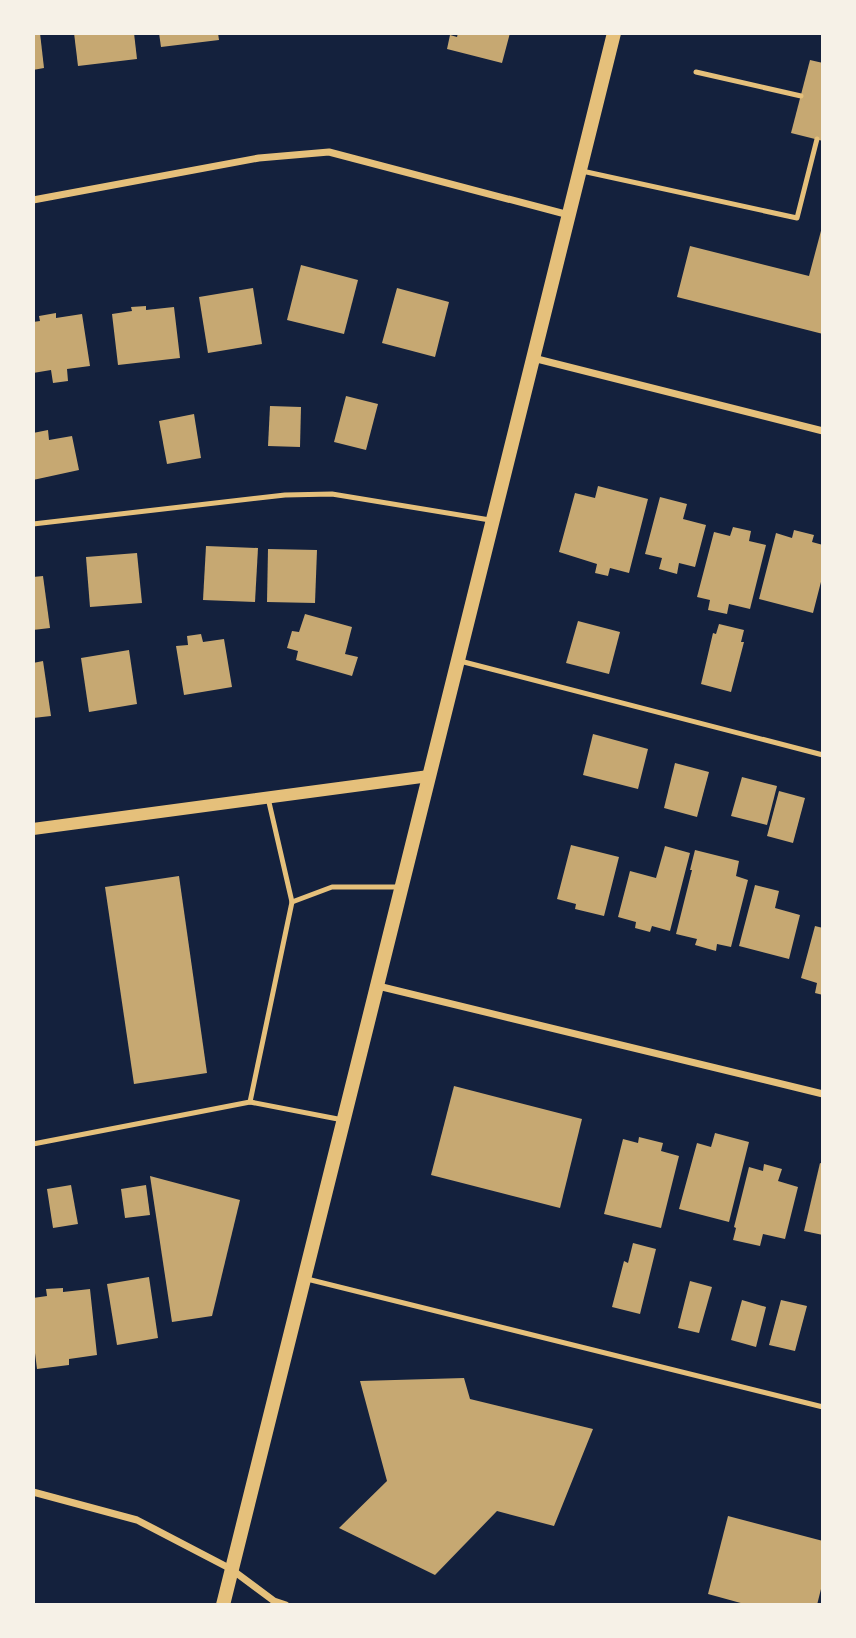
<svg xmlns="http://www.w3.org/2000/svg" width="856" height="1638" viewBox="0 0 856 1638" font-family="'Open Sans',sans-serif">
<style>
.building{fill:#c6a872}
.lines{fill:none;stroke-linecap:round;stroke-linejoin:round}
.service{stroke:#e5c07b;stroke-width:5}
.minor{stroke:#e5c07b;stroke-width:7}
.tertiary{stroke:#e5c07b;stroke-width:12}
.secondary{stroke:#e5c07b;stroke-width:14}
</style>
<rect width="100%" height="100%" fill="#14213d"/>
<g class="building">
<polygon points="33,33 40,33 44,68 33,70"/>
<polygon points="74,33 134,33 137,59 78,66"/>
<polygon points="159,33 218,33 219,40 161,47"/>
<polygon points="458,33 510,33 502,63 447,49 450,35 457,37"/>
<polygon points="810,60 823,63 823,141 791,133"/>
<polygon points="822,227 823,334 677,297 690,246 809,276"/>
<polygon points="301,265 358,280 344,334 287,320"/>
<polygon points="253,288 262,344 208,353 199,297"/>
<polygon points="397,288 449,302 435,357 382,343"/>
<polygon points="146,306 146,310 174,307 180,358 118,365 112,314 132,311 131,307"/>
<polygon points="56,313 56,318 82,314 90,366 67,369 68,381 53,383 51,370 33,373 33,322 40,321 39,316"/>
<polygon points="346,396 378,404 366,450 334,442"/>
<polygon points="270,406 301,407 300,447 268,446"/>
<polygon points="194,414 201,458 167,464 159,421"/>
<polygon points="48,430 49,440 72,436 79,470 33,480 33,433"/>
<polygon points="598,486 648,499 629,573 610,568 608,576 595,573 597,564 559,552 575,493 595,498"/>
<polygon points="660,497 687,504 683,519 706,525 695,567 679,563 677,574 659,569 662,558 645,554"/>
<polygon points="733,527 751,531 749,541 766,545 750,609 729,604 727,614 708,610 710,600 697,597 714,532 730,536"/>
<polygon points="794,530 814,535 812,542 823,545 823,574 813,613 759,599 776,533 792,538"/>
<polygon points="206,546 258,548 255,602 203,600"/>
<polygon points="268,549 317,550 315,603 267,602"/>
<polygon points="137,553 142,603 90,607 86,557"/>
<polygon points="43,576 50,628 33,630 33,577"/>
<polygon points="305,614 352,627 345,654 358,657 352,676 296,660 298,651 287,648 292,631 299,632"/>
<polygon points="578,621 620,632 609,674 566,663"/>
<polygon points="719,624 744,630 741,642 744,642 731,692 701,684 713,633 716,634"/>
<polygon points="201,634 203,642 224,639 232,687 184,695 176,646 188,645 187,636"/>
<polygon points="129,650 137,704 89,712 81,658"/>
<polygon points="43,661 51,716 33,718 33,663"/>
<polygon points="593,734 648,749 638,789 583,775"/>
<polygon points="675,763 709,772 697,817 664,808"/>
<polygon points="742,777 777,786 767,825 731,816"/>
<polygon points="779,791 805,798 793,843 767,836"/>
<polygon points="571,845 619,857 604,916 575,909 576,904 557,899"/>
<polygon points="665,846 690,853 670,931 652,926 650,932 635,928 636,922 618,917 630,871 656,878"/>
<polygon points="695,850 739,861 736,876 748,880 731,947 717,944 716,951 695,945 697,939 676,934 692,870 690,870"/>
<polygon points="179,876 207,1073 134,1084 105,887"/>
<polygon points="755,885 779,891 775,908 800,915 789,959 739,946"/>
<polygon points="815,926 823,928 823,995 815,993 817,983 801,978"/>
<polygon points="454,1086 582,1119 560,1208 431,1175"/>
<polygon points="715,1133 749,1142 729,1222 679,1209 697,1143 711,1147"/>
<polygon points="639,1137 663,1143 661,1151 679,1156 661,1228 604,1214 623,1139 638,1143"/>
<polygon points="820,1163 823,1164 823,1235 804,1231"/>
<polygon points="764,1164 782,1169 778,1181 798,1187 785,1239 763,1234 760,1246 733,1240 736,1228 734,1227 749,1167 763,1171"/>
<polygon points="150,1176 240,1200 212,1316 172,1322"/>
<polygon points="71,1185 78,1224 53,1228 47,1189"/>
<polygon points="146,1185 150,1215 125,1218 121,1189"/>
<polygon points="633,1243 656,1249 640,1314 612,1307 624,1261 628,1263"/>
<polygon points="149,1277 158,1338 117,1345 107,1284"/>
<polygon points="690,1281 712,1287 699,1333 678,1328"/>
<polygon points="63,1288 63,1292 90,1289 97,1355 69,1359 69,1365 37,1369 33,1337 33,1298 47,1296 46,1289"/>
<polygon points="742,1300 766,1307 756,1347 731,1340"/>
<polygon points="781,1300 807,1306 795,1351 769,1345"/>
<polygon points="464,1378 470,1399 593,1429 554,1526 497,1511 435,1575 339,1528 387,1481 360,1381"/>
<polygon points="728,1516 823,1541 823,1581 817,1605 748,1605 708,1594"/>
</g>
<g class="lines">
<g class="service">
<polyline points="696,72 801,96"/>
<polyline points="582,171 797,218 817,139"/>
<polyline points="33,524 285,495 332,494 490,520"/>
<polyline points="460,661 823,755"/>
<polyline points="292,902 332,887 398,887"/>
<polyline points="250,1102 292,902 268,798"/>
<polyline points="33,1144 250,1102 343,1120"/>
<polyline points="307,1279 823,1407"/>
</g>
<g class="minor">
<polyline points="33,200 259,158 329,152 569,215"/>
<polyline points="533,358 823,431"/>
<polyline points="378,986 823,1094"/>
<polyline points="33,1492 137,1520 231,1569 274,1601 286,1605"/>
</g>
<polyline class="tertiary" points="33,829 429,776"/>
<polyline class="secondary" points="223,1605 614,33"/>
</g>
<rect width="856" height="1638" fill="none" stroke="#f6f1e7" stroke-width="70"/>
</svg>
